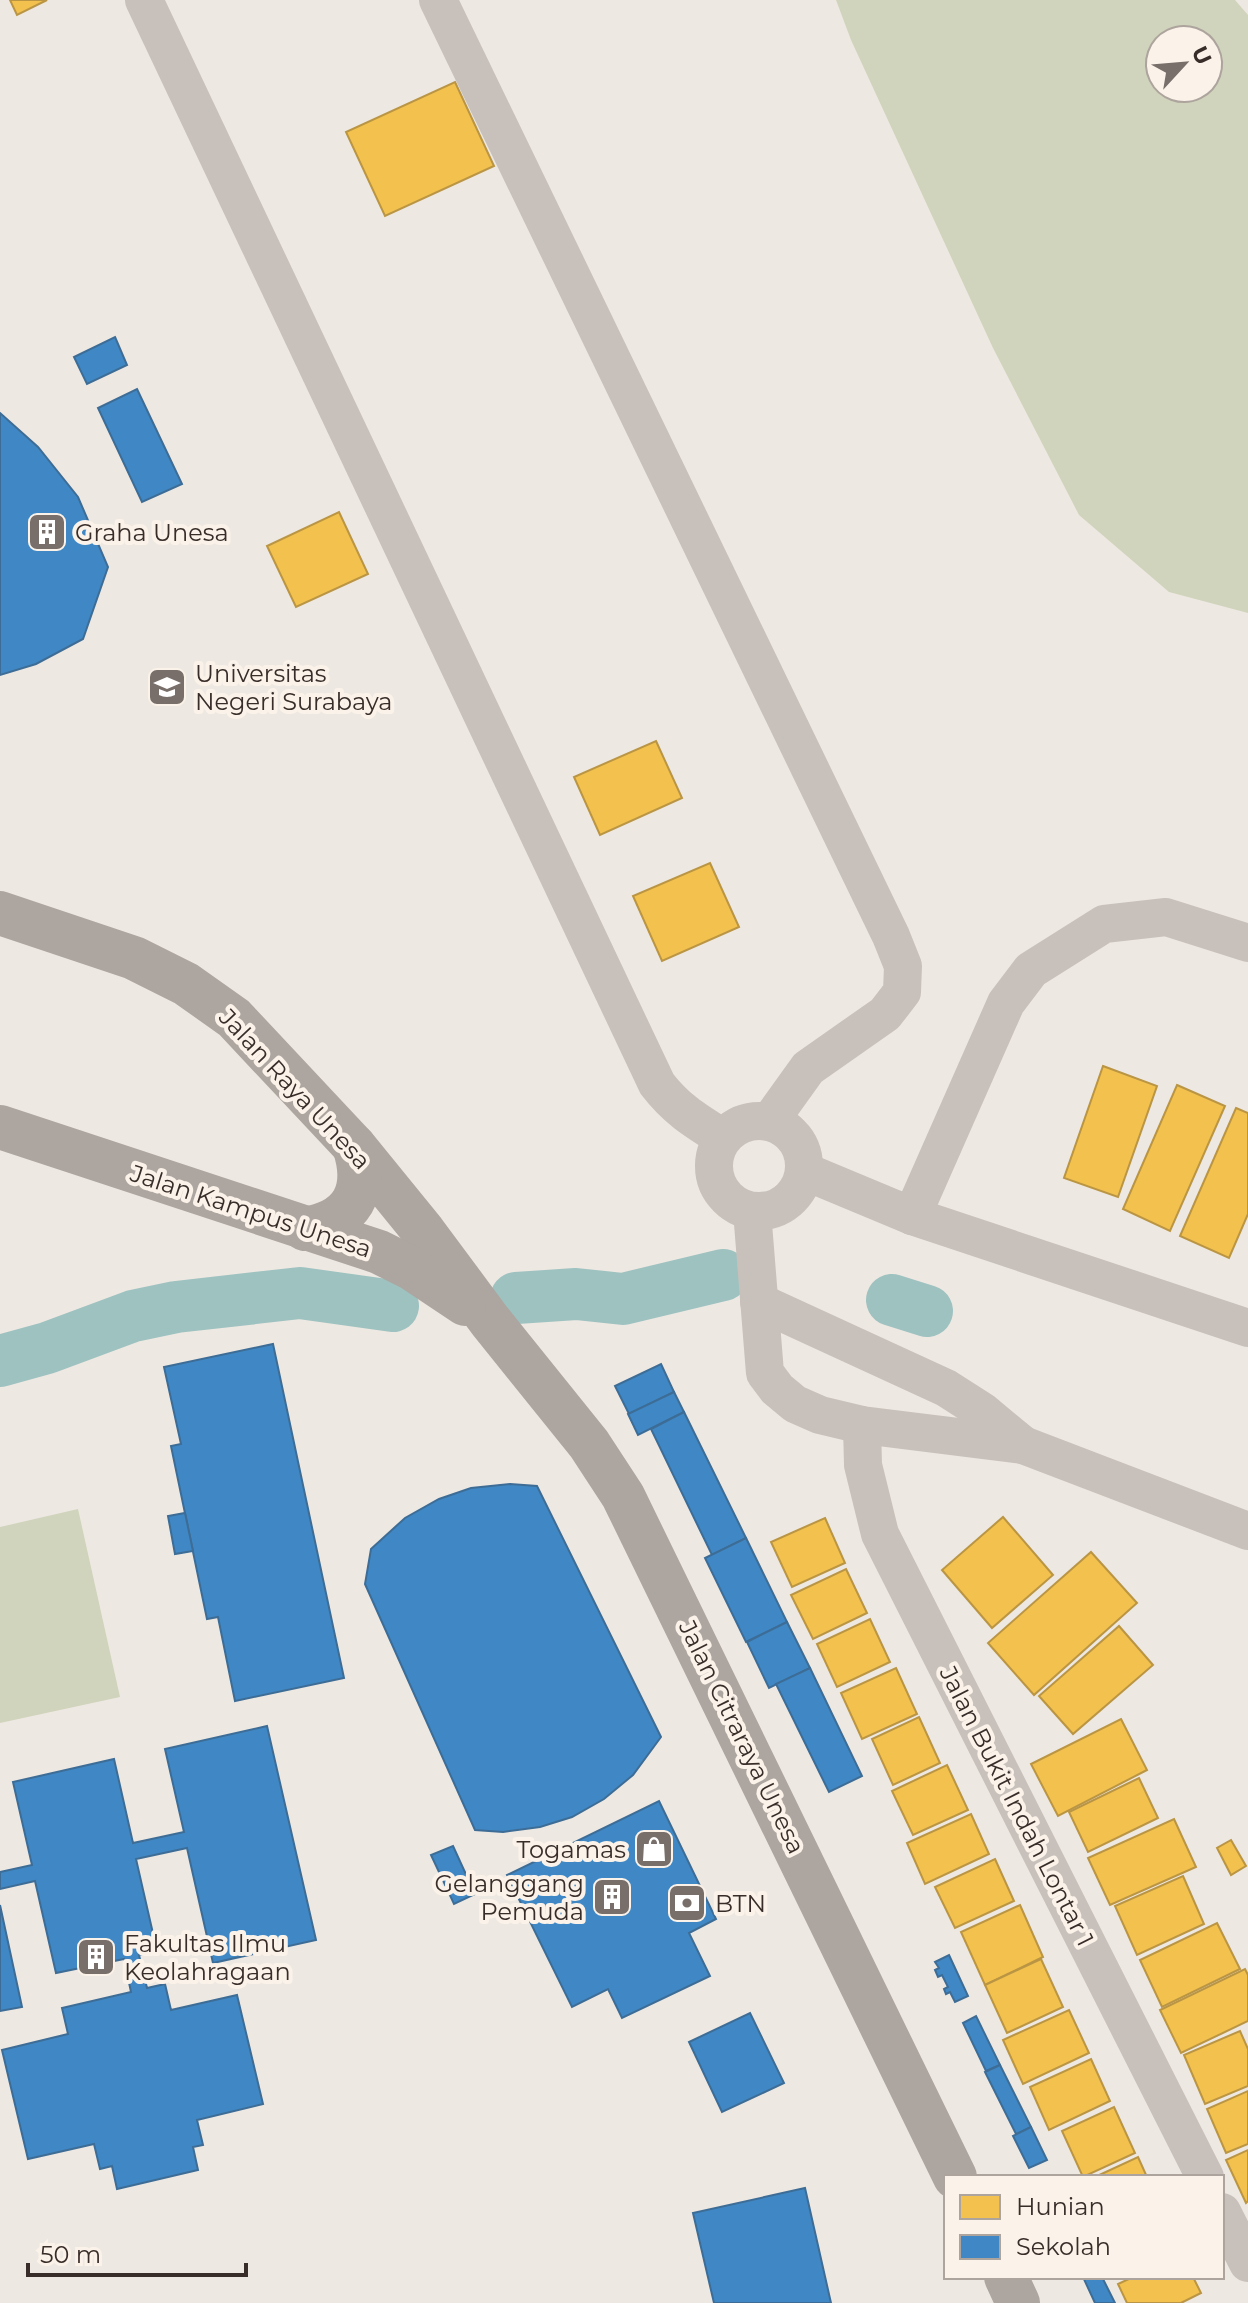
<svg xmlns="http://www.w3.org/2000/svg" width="1248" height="2303" viewBox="0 0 1248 2303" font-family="Montserrat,sans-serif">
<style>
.green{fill:#d0d4bc;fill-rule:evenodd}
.homes{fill:#f2c14e;stroke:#ba9543;stroke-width:2}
.schools{fill:#3f88c5;stroke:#3d6d96;stroke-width:2}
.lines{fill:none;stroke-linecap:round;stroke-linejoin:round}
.river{stroke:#9ec2c0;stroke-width:52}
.minor{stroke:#c8c1bb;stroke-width:38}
.major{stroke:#ada5a0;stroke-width:44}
.labels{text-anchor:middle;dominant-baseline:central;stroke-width:8;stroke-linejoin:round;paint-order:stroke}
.poi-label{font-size:24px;fill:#392d29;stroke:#fbf3ea;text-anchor:start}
.street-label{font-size:24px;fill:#392d29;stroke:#fbf3ea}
</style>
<rect width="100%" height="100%" fill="#eee8e2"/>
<g class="green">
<path d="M836,0h399l13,15v598l-79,-21 -90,-77 -86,-167 -142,-308zM1160,40h48v48h-48z"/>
<polygon points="78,1509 120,1697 0,1723 0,1527"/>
</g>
<g class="homes">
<polygon points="10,0 47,0 17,15"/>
<polygon points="455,82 494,166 385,216 346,132"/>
<polygon points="339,512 368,574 296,607 267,546"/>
<polygon points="656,741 682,798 600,835 574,777"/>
<polygon points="710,863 739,927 662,961 633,896"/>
<polygon points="1103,1066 1157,1086 1118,1197 1064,1178"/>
<polygon points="1177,1085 1225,1106 1170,1231 1123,1209"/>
<polygon points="1236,1108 1248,1113 1248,1214 1229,1258 1180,1236"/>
<polygon points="1003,1517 1053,1575 992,1628 942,1570"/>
<polygon points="825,1518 845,1563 792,1587 771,1542"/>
<polygon points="1091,1552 1137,1603 1034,1695 988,1643"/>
<polygon points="846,1569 867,1613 813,1639 791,1595"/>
<polygon points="870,1619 890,1662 837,1687 817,1644"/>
<polygon points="1119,1626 1153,1665 1073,1734 1039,1696"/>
<polygon points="896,1668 917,1714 862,1739 841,1693"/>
<polygon points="919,1717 940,1763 893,1785 872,1739"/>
<polygon points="1121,1719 1147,1770 1058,1816 1031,1764"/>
<polygon points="947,1765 968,1810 913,1835 892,1791"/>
<polygon points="1139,1778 1158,1818 1088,1852 1069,1812"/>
<polygon points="971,1814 989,1854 925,1884 907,1843"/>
<polygon points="1174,1819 1196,1867 1110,1905 1088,1858"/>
<polygon points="1231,1840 1246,1866 1231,1875 1217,1848"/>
<polygon points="995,1859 1014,1901 955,1928 935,1887"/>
<polygon points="1183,1876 1204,1924 1137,1955 1115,1906"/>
<polygon points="1020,1905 1043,1957 985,1985 961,1932"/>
<polygon points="1217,1923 1240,1969 1162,2007 1140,1960"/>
<polygon points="1041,1959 1063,2007 1007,2033 985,1985"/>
<polygon points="1245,1969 1248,1975 1248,2021 1181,2053 1160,2010"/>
<polygon points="1069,2010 1089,2053 1023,2084 1003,2040"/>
<polygon points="1240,2031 1248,2049 1248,2086 1205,2104 1184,2055"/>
<polygon points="1091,2059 1110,2101 1049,2130 1030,2087"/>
<polygon points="1248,2091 1248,2144 1226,2153 1207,2109"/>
<polygon points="1114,2107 1135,2153 1083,2177 1062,2131"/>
<polygon points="1248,2150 1248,2201 1246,2203 1226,2160"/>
<polygon points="1138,2157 1147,2177 1095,2177"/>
<polygon points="1133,2277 1193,2277 1201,2293 1181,2303 1127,2303 1118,2284"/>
</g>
<g class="schools">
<polygon points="115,337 127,365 87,384 74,357"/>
<polygon points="137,389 182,484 142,502 98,408"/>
<polygon points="0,413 38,447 78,497 108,567 83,639 36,664 0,675"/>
<polygon points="273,1344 344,1678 235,1701 218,1617 207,1619 171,1446 181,1444 164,1367"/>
<polygon points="661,1364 674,1392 629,1414 615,1386"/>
<polygon points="674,1392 684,1412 638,1435 628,1414"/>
<polygon points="684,1412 746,1538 712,1555 651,1429"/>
<polygon points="510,1484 537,1486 661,1737 633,1775 604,1799 572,1817 540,1827 503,1832 475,1830 365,1584 371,1549 405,1518 439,1499 471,1488"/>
<polygon points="185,1513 193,1551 175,1554 168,1516"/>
<polygon points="746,1538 787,1622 746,1642 705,1558"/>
<polygon points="787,1622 810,1668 769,1688 747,1642"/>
<polygon points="810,1668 862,1776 829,1792 776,1684"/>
<polygon points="267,1726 316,1940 213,1963 187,1848 136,1859 157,1951 139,1955 147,1988 165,1984 171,2010 237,1995 263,2104 197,2120 203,2145 193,2147 198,2170 117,2189 112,2166 100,2169 94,2144 28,2159 2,2050 68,2034 62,2008 131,1992 124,1959 56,1973 35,1881 0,1889 0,1872 32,1865 13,1782 114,1759 133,1843 184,1832 165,1749"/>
<polygon points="659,1801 716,1919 689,1933 710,1976 622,2018 608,1989 572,2007 507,1875"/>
<polygon points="453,1846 475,1894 454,1904 431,1855"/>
<polygon points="0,1905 22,2007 0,2011"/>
<polygon points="949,1955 968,1996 955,2002 950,1992 946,1994 944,1989 948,1987 942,1975 938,1977 935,1970 939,1968 935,1962"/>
<polygon points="750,2013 784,2083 722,2112 689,2042"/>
<polygon points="976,2016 1000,2065 986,2071 963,2023"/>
<polygon points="1000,2065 1031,2127 1016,2134 985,2072"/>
<polygon points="1031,2127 1047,2160 1029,2168 1013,2136"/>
<polygon points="805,2188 831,2303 714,2303 693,2213"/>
<polygon points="1083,2277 1102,2277 1115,2303 1095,2303"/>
</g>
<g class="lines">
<g class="river">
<polyline points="516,1298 576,1294 623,1299 723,1275"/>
<polyline points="892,1300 927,1311"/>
<polyline points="0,1361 47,1348 133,1316 176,1307 300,1293 393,1306"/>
</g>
<g class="minor">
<path d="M144,0l513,1084c20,26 39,37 66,54"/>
<polyline points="438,0 891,936 903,966 902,992 885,1014 808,1068 770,1121"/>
<circle cx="759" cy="1166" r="45"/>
<polyline points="804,1171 912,1216 1248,1328"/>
<polyline points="752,1211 765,1373 777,1389 795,1404 820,1415 862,1425 1023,1445 1248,1531"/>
<polyline points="912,1216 1006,1003 1031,970 1104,924 1166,917 1248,943"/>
<polyline points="759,1302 946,1388 982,1411 1023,1445"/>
<polyline points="862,1425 863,1465 880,1534 1205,2177"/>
<polyline points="1222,2212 1248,2263"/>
</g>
<g class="major">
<polyline points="0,913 134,958 186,984 234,1018 354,1146 424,1232 490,1321 589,1444 623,1496 955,2177"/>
<polyline points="0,1127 379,1252 411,1268 465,1304"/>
<path d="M305,1229c47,-8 64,-37 49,-83"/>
<polyline points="1006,2277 1018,2303"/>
</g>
</g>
<defs>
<symbol id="building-square" viewBox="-11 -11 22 22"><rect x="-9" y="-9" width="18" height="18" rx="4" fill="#786e6a" stroke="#fbf3ea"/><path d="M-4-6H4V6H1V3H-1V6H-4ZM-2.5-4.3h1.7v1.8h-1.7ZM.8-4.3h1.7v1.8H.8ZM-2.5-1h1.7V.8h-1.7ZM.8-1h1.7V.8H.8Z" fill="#fff"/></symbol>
<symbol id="university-square" viewBox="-11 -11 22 22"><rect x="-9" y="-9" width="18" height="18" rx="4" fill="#786e6a" stroke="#fbf3ea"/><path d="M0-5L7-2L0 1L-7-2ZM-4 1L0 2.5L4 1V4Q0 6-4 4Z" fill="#fff"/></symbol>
<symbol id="shop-square" viewBox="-11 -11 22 22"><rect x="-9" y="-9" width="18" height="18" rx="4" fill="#786e6a" stroke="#fbf3ea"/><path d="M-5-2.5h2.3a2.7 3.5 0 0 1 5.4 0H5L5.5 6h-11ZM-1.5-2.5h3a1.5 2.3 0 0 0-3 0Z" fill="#fff"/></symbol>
<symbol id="bank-square" viewBox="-11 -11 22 22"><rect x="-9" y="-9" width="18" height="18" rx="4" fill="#786e6a" stroke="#fbf3ea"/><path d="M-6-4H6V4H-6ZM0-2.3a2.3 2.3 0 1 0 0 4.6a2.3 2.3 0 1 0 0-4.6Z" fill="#fff"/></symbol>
</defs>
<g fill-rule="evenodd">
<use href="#building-square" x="25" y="510" width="44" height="44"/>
<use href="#university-square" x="145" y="665" width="44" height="44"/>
<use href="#shop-square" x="632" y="1827" width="44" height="44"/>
<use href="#building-square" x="590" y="1875" width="44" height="44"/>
<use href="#bank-square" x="665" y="1881" width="44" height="44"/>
<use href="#building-square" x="74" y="1935" width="44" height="44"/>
</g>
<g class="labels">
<g class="poi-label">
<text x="75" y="532">Graha Unesa</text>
<text x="195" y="673">Universitas<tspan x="195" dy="28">Negeri Surabaya</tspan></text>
<text x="626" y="1849" text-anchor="end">Togamas</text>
<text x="584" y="1883" text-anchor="end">Gelanggang<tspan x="584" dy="28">Pemuda</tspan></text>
<text x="715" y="1903">BTN</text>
<text x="124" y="1943">Fakultas Ilmu<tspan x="124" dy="28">Keolahragaan</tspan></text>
</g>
<g class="street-label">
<text transform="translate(295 1089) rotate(47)">Jalan Raya Unesa</text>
<text transform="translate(251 1211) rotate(18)">Jalan Kampus Unesa</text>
<text transform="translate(742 1737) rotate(64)">Jalan Citraraya Unesa</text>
<text transform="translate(1017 1806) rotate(63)">Jalan Bukit Indah Lontar 1</text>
</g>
</g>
<rect x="944" y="2175" width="280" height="104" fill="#fbf3ea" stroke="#ada49d" stroke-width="2"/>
<rect x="960" y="2195" width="40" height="24" fill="#f2c14e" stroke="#ada49d" stroke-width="2"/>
<text x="1016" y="2215" font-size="24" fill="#392d29">Hunian</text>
<rect x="960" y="2235" width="40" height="24" fill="#3f88c5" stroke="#ada49d" stroke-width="2"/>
<text x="1016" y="2255" font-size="24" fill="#392d29">Sekolah</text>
<g transform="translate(1184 64) rotate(64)"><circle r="38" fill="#fbf3ea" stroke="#ada49d" stroke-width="2"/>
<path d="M0-6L14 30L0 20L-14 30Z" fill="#786e6a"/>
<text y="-12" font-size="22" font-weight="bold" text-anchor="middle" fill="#392d29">U</text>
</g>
<path d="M28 2263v12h218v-12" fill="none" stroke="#392d29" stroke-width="4"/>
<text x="40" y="2263" font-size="24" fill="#392d29" stroke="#fbf3ea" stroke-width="6" paint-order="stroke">50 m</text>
</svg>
